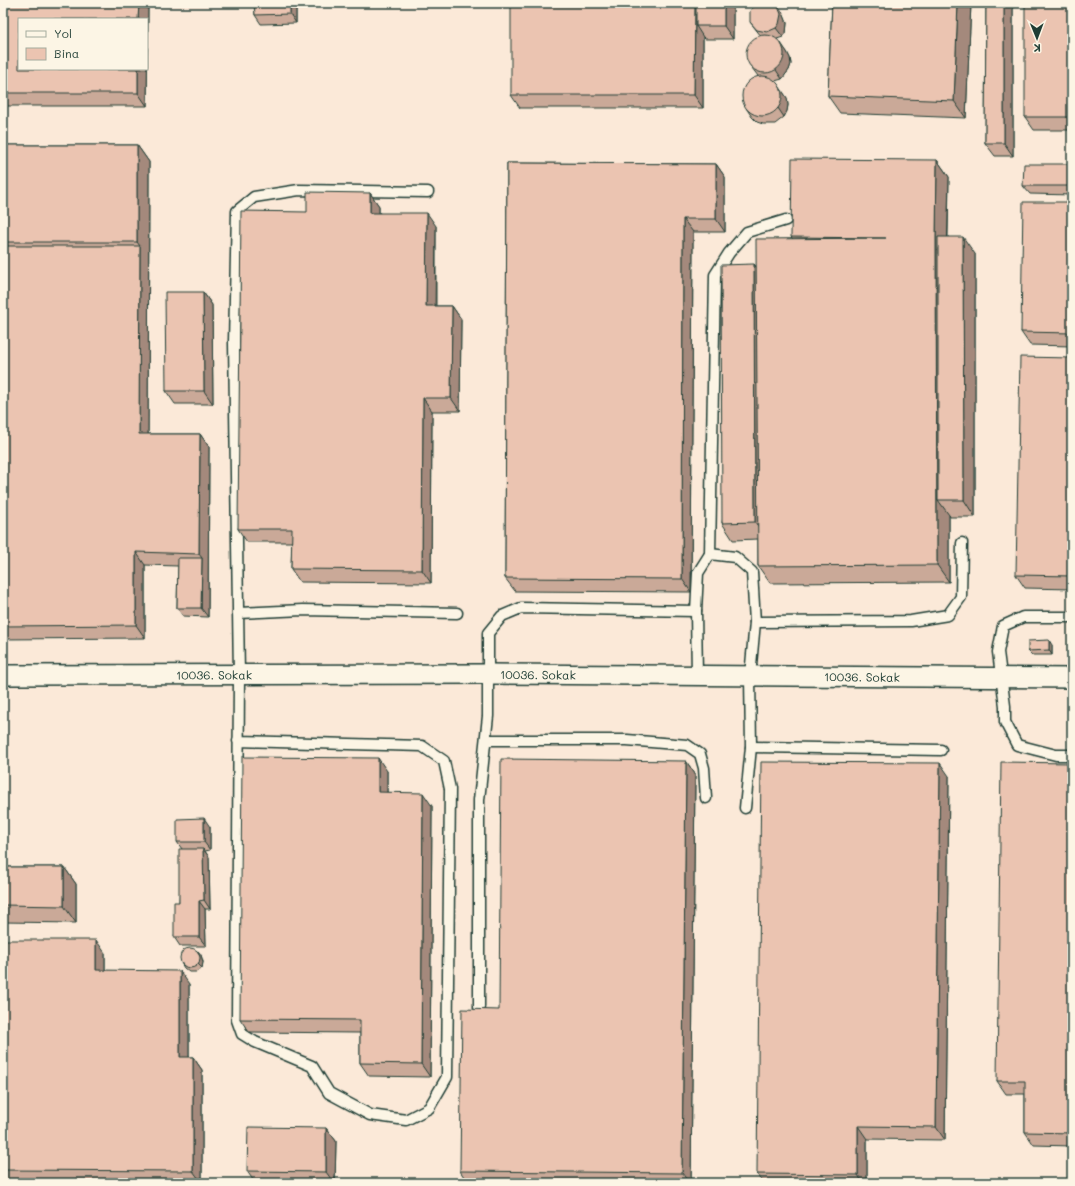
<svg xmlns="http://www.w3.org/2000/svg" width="1075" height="1186" viewBox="0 0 1075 1186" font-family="Mali,sans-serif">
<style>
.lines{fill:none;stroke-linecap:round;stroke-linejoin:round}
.lane-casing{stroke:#1f3d34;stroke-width:13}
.street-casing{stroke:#1f3d34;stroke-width:22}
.lane{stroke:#fcf5e5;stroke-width:10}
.street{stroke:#fcf5e5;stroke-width:19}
.wall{fill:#caa998;stroke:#1f3d34}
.shaded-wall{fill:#a4897c;stroke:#1f3d34}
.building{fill:#ebc4b1;stroke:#1f3d34}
.labels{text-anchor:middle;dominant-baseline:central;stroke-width:3.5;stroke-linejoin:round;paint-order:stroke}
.street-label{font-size:12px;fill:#1f3d34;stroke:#fcf5e5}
</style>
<rect width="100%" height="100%" fill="#fbe9d8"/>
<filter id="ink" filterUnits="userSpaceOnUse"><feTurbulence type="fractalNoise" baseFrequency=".025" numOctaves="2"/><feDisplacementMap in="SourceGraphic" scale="8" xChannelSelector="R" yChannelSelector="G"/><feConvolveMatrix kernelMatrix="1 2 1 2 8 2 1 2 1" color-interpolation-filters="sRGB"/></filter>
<g filter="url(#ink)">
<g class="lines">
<defs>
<g id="lane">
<polyline points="710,554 715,275 729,253 747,232 786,220"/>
<polyline points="238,613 303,610 457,613"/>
<polyline points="1072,617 1023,617 1003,626 998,652 1005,706 1005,722 1017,745 1056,755 1072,755"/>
<polyline points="697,676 696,611 698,573 710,554 735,557 752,572 755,622"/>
<polyline points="486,740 627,740 687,745 700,754 704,768 706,798"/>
<polyline points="238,741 422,746 444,761 450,789 447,1077 429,1108 406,1120 370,1115 329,1093 312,1066 255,1042 242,1034 237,1020 239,675 234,342 237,211 254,197 299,190 428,192"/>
<polyline points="751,747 941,750"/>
<polyline points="745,808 751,747 750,676 755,622 911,621 948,615 961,597 962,543"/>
<polyline points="479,1007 479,800 488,716 488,633 502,616 521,608 696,611"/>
</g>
<g id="street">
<path id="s1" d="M3,675l486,-1 583,4"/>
</g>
</defs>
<use href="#lane" class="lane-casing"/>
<use href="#street" class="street-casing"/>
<use href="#lane" class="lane"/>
<use href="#street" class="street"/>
</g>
<g class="wall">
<polygon points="3,3 148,3 147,106 3,106"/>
<polygon points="254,3 296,3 296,23 261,24 255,15"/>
<polygon points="733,3 733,39 705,39 703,37 703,108 520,108 511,95"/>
<polygon points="832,3 971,3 966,118 840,113 828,96"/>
<polygon points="986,3 1013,3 1013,156 995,156 985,143"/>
<polygon points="1072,3 1072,130 1034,130 1025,117"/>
<polygon points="777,4 783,13 787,23 786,33 783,37 777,39 787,52 790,58 791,64 789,70 782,79 775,81 777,83 787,98 788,105 787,111 784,117 775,124 763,124 757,122 752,117 746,108 758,76 749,64 761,36 750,22"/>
<polygon points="3,145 137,145 149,162 148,434 200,434 209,447 208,617 183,616 177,608 178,566 145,565 145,638 3,639"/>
<polygon points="937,160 949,177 948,237 975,254 975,517 950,517 949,515 949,582 770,583 758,566 758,539 733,540 722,523 754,264 756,267 793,239 791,237"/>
<polygon points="507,163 716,164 725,177 725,232 693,232 691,592 515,591 505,578"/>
<polygon points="1072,164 1072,195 1030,194 1023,186"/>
<polygon points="370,193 379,206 379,213 436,226 436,306 452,306 461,319 460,411 432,411 431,583 300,582 291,569 292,542 247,542 238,529 307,212"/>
<polygon points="1072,202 1072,346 1030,345 1021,332"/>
<polygon points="203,292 212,305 213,404 175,404 166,391"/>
<polygon points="1072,358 1072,589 1025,588 1016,575"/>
<polygon points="1052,645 1052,655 1032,655 1028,651"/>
<polygon points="686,761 695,774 691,1183 468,1183 460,1171 499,1010"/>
<polygon points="1072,763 1072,1146 1034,1145 1025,1132 1025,1094 1006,1094 997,1081"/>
<polygon points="387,771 387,792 432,806 430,1077 369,1076 360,1063 360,1033 249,1032 240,1019"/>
<polygon points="949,776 945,1140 867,1139 867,1183 764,1183 757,1174"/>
<polygon points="210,827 210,850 205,851 209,857 210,909 205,909 206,946 180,946 174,937 179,902 182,849 177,842"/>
<polygon points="3,867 64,867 76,884 76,923 3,922"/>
<polygon points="3,940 105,953 105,970 189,984 189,1057 193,1057 202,1070 202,1183 3,1183"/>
<polygon points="198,951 201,955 203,962 202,968 196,972 189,972 184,968 181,963"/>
<polygon points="326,1128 336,1141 335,1183 255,1183 247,1171"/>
</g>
<g class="shaded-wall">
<polygon points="139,3 148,3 147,106 138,93 138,69 147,69 147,19 138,19"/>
<polygon points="290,3 296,3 296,23 290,14"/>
<polygon points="695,3 704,3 696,26 703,37 703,108 694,95"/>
<polygon points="724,3 733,3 733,39 724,26"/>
<polygon points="958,3 971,3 966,118 954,101"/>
<polygon points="1004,3 1013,3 1013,156 1004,143"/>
<polygon points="777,4 783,13 787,23 786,33 783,37 776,28"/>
<polygon points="781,43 787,52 790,58 791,64 789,70 782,79 776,70"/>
<polygon points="777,83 787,98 788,105 787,111 784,117 778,108"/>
<polygon points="137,145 149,162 148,447 139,434 140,246 137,242"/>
<polygon points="937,160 949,177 947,255 938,500 949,515 949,582 937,565 936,238"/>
<polygon points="716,164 725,177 725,232 716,219"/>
<polygon points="370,193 379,206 379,226 370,213"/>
<polygon points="427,213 436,226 435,319 426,306"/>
<polygon points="683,219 693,232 691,592 682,579"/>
<polygon points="963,237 975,254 975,517 964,500"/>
<polygon points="754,264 766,281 767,539 755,522"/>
<polygon points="203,292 212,305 213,404 204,391"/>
<polygon points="452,306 461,319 460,411 451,398"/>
<polygon points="423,398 432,411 431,583 422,570"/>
<polygon points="200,434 209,447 208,617 201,608 202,558 199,554"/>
<polygon points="136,552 145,565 145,638 136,625"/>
<polygon points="1049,640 1052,645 1052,655 1049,650"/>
<polygon points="378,758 387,771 387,805 378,792"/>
<polygon points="686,761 695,774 691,1183 689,1183 682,1173"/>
<polygon points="940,763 949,776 945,1140 936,1127"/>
<polygon points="423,793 432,806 430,1077 421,1064"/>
<polygon points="204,818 210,827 210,850 204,842"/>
<polygon points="203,849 209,857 210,909 204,900"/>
<polygon points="64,867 76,884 76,923 64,906"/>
<polygon points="199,901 205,909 206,946 199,937"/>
<polygon points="96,940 105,953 105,983 96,970"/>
<polygon points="198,951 201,955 203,962 202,968 198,964"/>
<polygon points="180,971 189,984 189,1070 180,1057"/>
<polygon points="193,1057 202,1070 202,1183 193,1171"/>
<polygon points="858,1126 867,1139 867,1183 863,1183 858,1175"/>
<polygon points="326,1128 336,1141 335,1183 334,1183 326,1172"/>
</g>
<g class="building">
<polygon points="3,3 139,3 138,19 19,19 19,69 138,69 138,93 3,93"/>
<polygon points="254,3 290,3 290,14 255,15"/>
<polygon points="511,3 695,3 694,95 511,95"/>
<rect x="696" y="3" width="28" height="23"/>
<polygon points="756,3 774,3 777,4 781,14 779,24 776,28 767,32 757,30 750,22 750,11"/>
<polygon points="832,3 958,3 954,101 828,96"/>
<polygon points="986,3 1004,3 1004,143 985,143"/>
<rect x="1025" y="3" width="47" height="114"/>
<circle cx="765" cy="54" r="19"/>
<circle cx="762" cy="96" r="20"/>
<rect x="3" y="145" width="134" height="97"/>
<polygon points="792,159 937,160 936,238 937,565 758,566 756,239 886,238 791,237"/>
<polygon points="507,163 716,164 716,219 683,219 682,579 505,578"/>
<polygon points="1024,164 1072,164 1072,186 1023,186"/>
<polygon points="307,192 370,193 370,213 427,213 426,306 452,306 451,398 423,398 422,570 291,569 292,529 238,529 241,211 307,212"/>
<polygon points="1023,202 1072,202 1072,333 1021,332"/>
<polygon points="938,237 963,237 964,500 938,500"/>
<polygon points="3,246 140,246 139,434 200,434 199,554 136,552 136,625 3,626"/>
<polygon points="754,264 755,522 722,523 721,265"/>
<polygon points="165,292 203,292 204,391 166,391"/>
<polygon points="1020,357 1072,358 1072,576 1016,575"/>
<polygon points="178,558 202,558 201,608 177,608"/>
<polygon points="1049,640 1049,650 1028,651 1028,641"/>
<polygon points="242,757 378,758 378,792 423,793 421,1064 360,1063 360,1020 240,1019"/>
<polygon points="501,759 686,761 682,1173 460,1171 462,1009 499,1010"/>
<polygon points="761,762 940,763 936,1127 858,1126 858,1175 757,1174"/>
<polygon points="1001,762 1072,763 1072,1133 1025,1132 1025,1081 997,1081"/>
<polygon points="204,818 204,842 177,842 177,819"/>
<polygon points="179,849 203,849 204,900 199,901 199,937 174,937 174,902 179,902"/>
<polygon points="3,867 64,867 64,906 3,905"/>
<polygon points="3,940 96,940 96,970 180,971 180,1057 193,1057 193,1171 3,1170"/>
<circle cx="190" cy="958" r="10"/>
<polygon points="248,1127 326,1128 326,1172 247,1171"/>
<rect x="3" y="1182" width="105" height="1"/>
</g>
</g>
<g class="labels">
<g class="street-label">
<text stroke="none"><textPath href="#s1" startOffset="211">10036. Sokak</textPath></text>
<text stroke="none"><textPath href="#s1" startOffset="535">10036. Sokak</textPath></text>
<text stroke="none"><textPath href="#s1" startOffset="859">10036. Sokak</textPath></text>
</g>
</g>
<rect width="1075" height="1186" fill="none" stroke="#fcf5e5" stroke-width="16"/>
<rect x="8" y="8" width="1059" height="1170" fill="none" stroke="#1f3d34" stroke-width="1.5" filter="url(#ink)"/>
<rect x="18" y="18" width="130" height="52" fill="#fcf5e5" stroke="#a4ab9e"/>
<rect x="26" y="31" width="20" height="6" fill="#fcf5e5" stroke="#a4ab9e"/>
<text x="54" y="38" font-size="12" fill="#1f3d34">Yol</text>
<rect x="26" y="48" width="20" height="12" fill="#ebc4b1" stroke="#a4ab9e"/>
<text x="54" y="58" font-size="12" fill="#1f3d34">Bina</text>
<g transform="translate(1037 38) rotate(179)" stroke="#fcf5e5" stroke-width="3" paint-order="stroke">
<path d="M0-3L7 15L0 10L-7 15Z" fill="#1f3d34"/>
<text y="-6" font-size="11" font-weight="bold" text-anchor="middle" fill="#1f3d34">K</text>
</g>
</svg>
